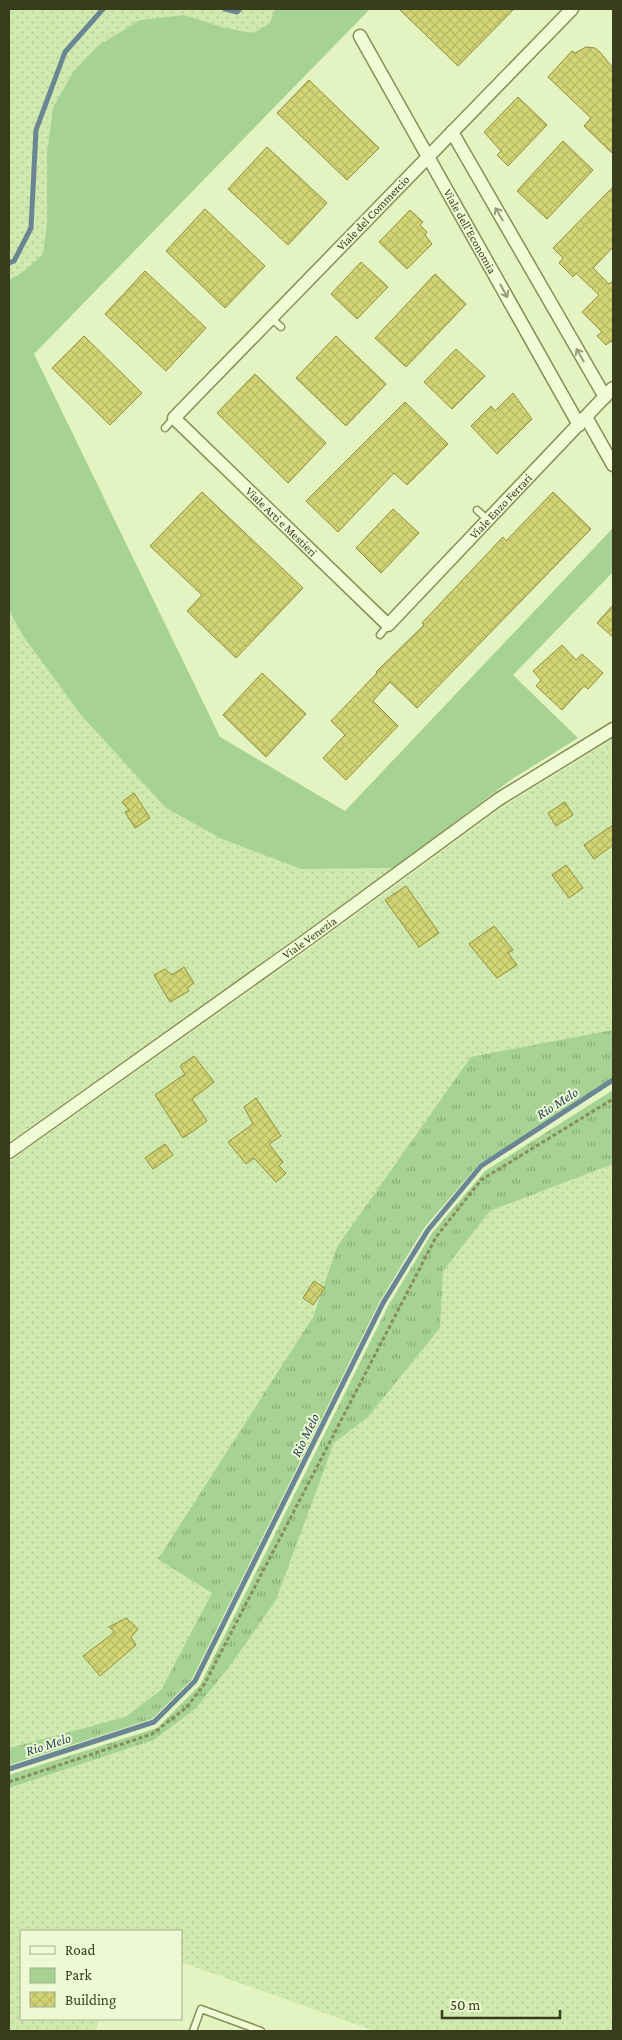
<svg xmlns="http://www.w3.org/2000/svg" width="622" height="2040" viewBox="0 0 622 2040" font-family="'Crimson Pro',serif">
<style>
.farmland{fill:url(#farmland-dots)}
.grass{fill:url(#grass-tufts)}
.park{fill:#a6d294}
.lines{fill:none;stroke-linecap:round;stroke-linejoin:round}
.stream{stroke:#6a8594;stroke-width:5}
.building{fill:url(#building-cross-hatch);stroke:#90903a}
.service-casing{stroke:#878f57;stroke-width:9}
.minor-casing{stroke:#878f57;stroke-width:15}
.path{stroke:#878f57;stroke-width:3;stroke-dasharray:4 2.5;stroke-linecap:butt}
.service{stroke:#f1fcd6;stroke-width:6}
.minor{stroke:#f1fcd6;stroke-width:12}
.oneway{stroke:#969c7a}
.labels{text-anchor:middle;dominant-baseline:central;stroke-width:4;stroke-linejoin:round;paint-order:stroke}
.street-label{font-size:12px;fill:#3a3d1d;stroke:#edf9d2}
.water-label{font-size:14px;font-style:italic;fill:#2a425e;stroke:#edf9d2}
</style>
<defs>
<pattern id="farmland-dots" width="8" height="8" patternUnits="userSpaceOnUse" patternTransform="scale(1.25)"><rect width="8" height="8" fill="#cfe9ae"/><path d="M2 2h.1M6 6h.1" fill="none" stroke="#b2c995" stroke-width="1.8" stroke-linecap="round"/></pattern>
<pattern id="grass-tufts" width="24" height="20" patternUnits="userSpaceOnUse" patternTransform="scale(1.25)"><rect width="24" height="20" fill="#a6d294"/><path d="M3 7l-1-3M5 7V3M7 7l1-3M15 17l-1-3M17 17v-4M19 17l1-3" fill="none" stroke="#88ac78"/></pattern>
<pattern id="building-cross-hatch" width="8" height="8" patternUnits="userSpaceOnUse" patternTransform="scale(1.25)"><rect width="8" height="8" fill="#d3d574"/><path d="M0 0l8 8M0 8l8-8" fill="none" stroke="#b6b864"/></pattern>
</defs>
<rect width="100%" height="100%" fill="#e4f3c2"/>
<g class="farmland">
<polygon points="9,9 275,9 271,23 253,33 225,28 184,15 140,20 47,153 47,222 43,254 23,272 9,280"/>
<polygon points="9,611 23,636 81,715 166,808 222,839 301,869 394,868 9,1142"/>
<polygon points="613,739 613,1030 607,1032 337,1247 313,1317 158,1558 213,1593 161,1690 125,1717 9,1748 9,1162 313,946 504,806"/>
<polygon points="613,1164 613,2031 375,2031 181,1962 181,1931 21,1931 21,2019 99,2019 96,2031 9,2031 9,1788 154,1740 276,1600 334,1443 368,1417 440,1328 443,1271 490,1211"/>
</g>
<g class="grass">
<polygon points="613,1030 613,1079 479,1164 424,1228 380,1301 192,1679 152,1719 9,1765 9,1748 125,1717 161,1690 212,1593 158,1559 313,1317 337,1247 471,1057"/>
<polygon points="613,1090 613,1164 490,1211 443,1271 440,1328 368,1417 334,1443 276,1600 232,1663 196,1708 154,1740 9,1788 9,1775 157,1728 200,1685 388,1306 432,1233 485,1171"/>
</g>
<polygon class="park" points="275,9 370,9 34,354 220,737 345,811 613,528 613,572 513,675 578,738 512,779 394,868 301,869 222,839 166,808 81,715 23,636 9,611 9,280 23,272 43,254 47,222 47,153 53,108 73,72 98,46 140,20 184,15 225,28 253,33 270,23"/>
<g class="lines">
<g class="stream">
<polyline points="225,9 237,12 240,9"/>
<polyline points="9,263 14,261 31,228 36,130 65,52 103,9"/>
<polyline points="9,1769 154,1722 195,1681 383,1303 428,1230 481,1166 613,1080"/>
</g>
</g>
<g class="building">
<polygon points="399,9 514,9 458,66"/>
<polygon points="586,47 595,48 600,52 613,68 613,154 584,126 591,118 548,77 572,51 575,53"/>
<polygon points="309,80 379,148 347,180 277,113"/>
<polygon points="518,97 547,125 508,166 497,155 501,151 484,132"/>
<polygon points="563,141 593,170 547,219 517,191"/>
<polygon points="267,147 327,203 288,245 228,189"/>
<polygon points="613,187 613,247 593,268 609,284 613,281 613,344 611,341 606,345 597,336 602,332 582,312 599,295 576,273 573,277 559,263 563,258 553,248"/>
<polygon points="205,209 265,266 225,308 166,251"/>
<polygon points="410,210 423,222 420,225 427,232 425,235 432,244 407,269 379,242"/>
<polygon points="361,262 388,287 357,319 331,294"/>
<polygon points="145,271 206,328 166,371 105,314"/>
<polygon points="435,274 466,304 406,367 375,338"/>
<polygon points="84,336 142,393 110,425 52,368"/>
<polygon points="336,336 386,384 346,426 296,378"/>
<polygon points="456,349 485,376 452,409 424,382"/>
<polygon points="255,374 326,443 288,483 217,413"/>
<polygon points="513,393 532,419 497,454 471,426 491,406 495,411"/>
<polygon points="405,402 448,444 407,485 394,473 338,532 306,501"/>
<polygon points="202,492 303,588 236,658 187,611 202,595 150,546"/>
<polygon points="553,492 591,529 417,708 390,682 373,701 398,726 346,780 323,758 345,735 331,721 377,673 376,672 424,625 422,623 503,537 506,541"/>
<polygon points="393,509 419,533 381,573 356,548"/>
<polygon points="613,605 613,637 597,623"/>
<polygon points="562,645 576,660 582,654 603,673 588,689 584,686 562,710 536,686 541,680 533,671"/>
<polygon points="262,673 306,714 266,757 223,715"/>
<polygon points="134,793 150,818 135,828 125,812 129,810 122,802"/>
<polygon points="565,802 573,815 556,826 548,813"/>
<polygon points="613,825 613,845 594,859 584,845"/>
<polygon points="566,865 583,888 569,898 552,875"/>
<polygon points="406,886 439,933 419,947 385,900"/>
<polygon points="494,926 513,950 508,953 517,965 497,978 469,944"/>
<polygon points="184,967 194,983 187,988 189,991 170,1002 154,975 165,969 172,975"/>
<polygon points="194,1056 214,1082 192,1099 207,1121 183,1138 155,1095 185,1074 180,1066"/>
<polygon points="256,1098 281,1136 269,1144 283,1162 279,1166 286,1173 276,1182 254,1158 246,1164 228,1142 253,1124 244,1107"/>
<polygon points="165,1144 173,1155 153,1169 145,1158"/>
<polygon points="314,1281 325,1288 313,1305 303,1298"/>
<polygon points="126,1618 138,1629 131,1637 136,1645 100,1676 83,1656 115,1632 109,1627"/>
</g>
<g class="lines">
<defs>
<g id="service">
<polyline points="271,318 281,327"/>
<polyline points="165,428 174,418"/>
<polyline points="477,510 488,520"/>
<polyline points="380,635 388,625"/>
<polyline points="193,2031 201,2009 261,2031"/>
</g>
<g id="minor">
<path id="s1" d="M572,9l-398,409 214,207 225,-237"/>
<path id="s2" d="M360,36l219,389"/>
<polyline points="452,132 605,397"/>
<polyline points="586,417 613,465"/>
<path id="s3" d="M9,1152l299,-213 191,-140 114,-70"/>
</g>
</defs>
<use href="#service" class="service-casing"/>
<use href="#minor" class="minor-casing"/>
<polyline class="path" points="9,1782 152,1734 187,1707 205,1683 436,1237 481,1180 613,1099"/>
<use href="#service" class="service"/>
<use href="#minor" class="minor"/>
</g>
<defs><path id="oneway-shaft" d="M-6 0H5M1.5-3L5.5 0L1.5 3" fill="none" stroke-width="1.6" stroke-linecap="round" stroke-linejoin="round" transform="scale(1.25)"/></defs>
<g class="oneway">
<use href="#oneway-shaft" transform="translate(499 214) rotate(-120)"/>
<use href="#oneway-shaft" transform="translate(504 291) rotate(61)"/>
<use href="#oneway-shaft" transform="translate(580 355) rotate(-120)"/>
</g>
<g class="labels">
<g class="street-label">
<text transform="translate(373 213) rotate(-46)">Viale del Commercio</text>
<text stroke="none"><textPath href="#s2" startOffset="224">Viale dell'Economia</textPath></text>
<text stroke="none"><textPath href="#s1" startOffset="1032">Viale Enzo Ferrari</textPath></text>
<text stroke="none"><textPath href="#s1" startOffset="720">Viale Arti e Mestieri</textPath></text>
<text stroke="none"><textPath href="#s3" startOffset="369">Viale Venezia</textPath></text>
</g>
<g class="water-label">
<text transform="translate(557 1103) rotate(-33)">Rio Melo</text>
<text transform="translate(305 1435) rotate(-64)">Rio Melo</text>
<text transform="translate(48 1744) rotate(-18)">Rio Melo</text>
</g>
</g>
<rect width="622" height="2040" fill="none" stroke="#3a3d1d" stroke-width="20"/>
<rect x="20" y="1930" width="162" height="90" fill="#edf9d2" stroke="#a5ae8a"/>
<rect x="30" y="1946" width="25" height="8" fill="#f1fcd6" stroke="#a5ae8a"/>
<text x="65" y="1955" font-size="15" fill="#3a3d1d">Road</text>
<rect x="30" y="1968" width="25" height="15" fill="#a6d294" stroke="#a5ae8a"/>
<text x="65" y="1980" font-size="15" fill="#3a3d1d">Park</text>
<rect x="30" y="1992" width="25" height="15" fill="url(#building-cross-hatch)" stroke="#a5ae8a"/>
<text x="65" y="2005" font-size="15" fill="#3a3d1d">Building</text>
<path d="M442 2010v8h118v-8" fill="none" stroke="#3a3d1d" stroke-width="2.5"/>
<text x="450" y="2010" font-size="15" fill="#3a3d1d" stroke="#edf9d2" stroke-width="4" paint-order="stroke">50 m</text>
</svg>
